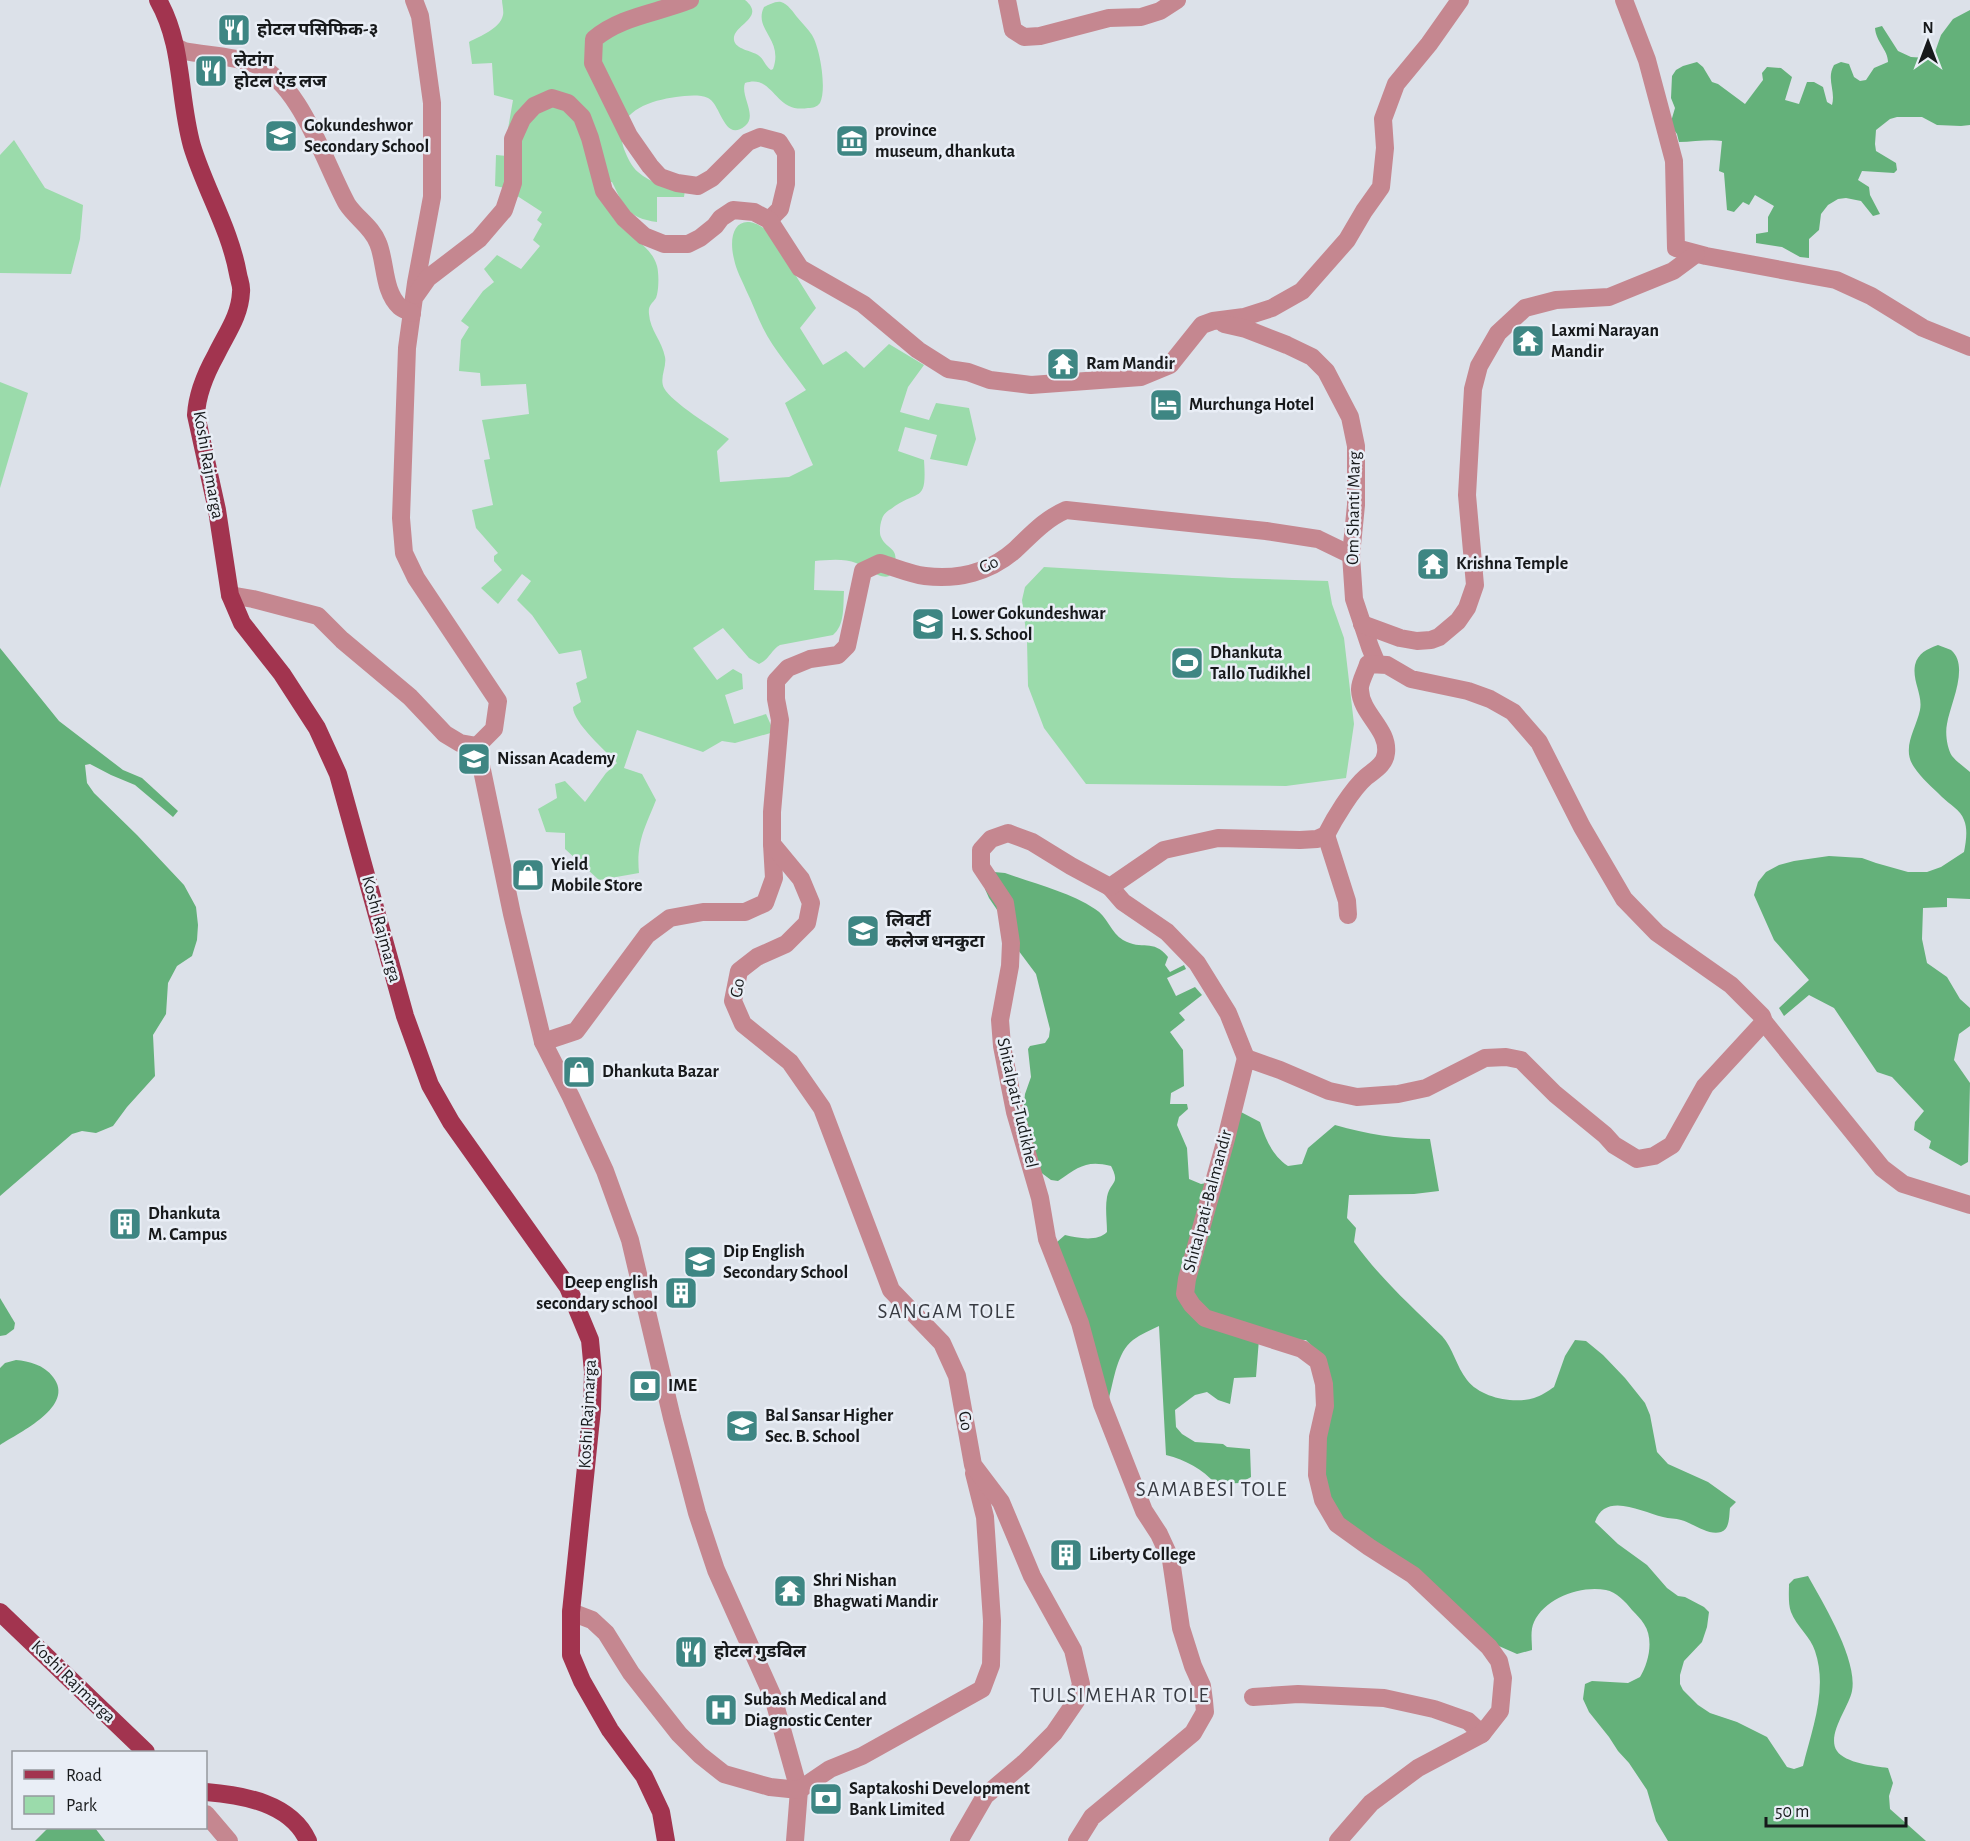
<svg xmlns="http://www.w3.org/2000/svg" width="1970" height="1841" viewBox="0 0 1970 1841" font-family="'Alegreya Sans','Noto Sans Devanagari',sans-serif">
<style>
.green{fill:#9bdbab}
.forest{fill:#64b17a}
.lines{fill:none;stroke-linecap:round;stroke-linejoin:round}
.street{stroke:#c58790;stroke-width:18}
.primary{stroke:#a2344f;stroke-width:18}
.labels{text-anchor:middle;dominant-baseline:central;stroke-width:5;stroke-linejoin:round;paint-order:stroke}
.poi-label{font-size:18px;font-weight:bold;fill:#17191b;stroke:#e9eef6;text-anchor:start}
.street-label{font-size:18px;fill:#17191b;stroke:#e9eef6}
.quarter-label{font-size:21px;letter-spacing:1.5px;fill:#383b42;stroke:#e9eef6}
</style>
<rect width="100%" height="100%" fill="#dce1e9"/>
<g class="green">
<path d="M502,0h243c22,18 -13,25 -11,40 1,9 18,11 24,15 6,4 7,11 13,15l2,-1c11,-30 -20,-39 -9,-62 5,-2 11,-6 17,-5 7,2 12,10 16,15 5,6 11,12 15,18 8,13 15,54 8,68 -3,4 -7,5 -12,5 -34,6 -34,-35 -63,-25 -5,13 13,33 0,43 -21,17 -24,-22 -37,-28 -9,-4 -23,-2 -32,-1 -29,4 -64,16 -52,52 3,8 8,18 14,23 13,12 30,14 47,18l-1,7h-27v25c-30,-4 -33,-16 -45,-40l-12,3c4,10 8,24 14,34 12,17 37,25 43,47 2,7 2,25 -1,32 -4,6 -8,7 -7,16 1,16 13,27 16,43 2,10 -6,21 -1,31 7,14 50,40 65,51l-12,12 3,31 69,-5 24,-12 -28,-62 21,-13c-14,-20 -32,-40 -43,-62 -6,-12 -11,-26 -17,-38 -4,-10 -10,-20 -12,-31 -7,-28 5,-50 34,-28l48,77 -16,20 23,37 23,-14 18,17 25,-24 35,21 -16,22 -8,25 29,8 7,-17 33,5 7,31 -9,27 -37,-7 7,-24 -32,-8 -7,24 26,9c3,45 -5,28 -33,49 -4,2 -8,6 -9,10 -2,5 -3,14 -1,18 6,14 19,9 13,31 -1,3 -2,6 -5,8 -8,4 -26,-10 -33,-13 -11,-5 -30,-3 -41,-2l-1,29 30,1c-1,16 1,34 -11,44l-53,10c-9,5 -11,15 -21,19l-10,-6 -26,-30 -30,20 24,32 16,-11 9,5 1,15 -18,6 9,29 32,-10 8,18 -39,11 -13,-2 -19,11 -66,-22 -13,38 18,6 14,26c-11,28 -20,42 -17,73l-40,7 -34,-31v-16l-19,-1 -8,-23 19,-11 -2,-14 10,-3 20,21 21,-29 11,-10c-11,-12 -44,-40 -44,-56l8,-5 -5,-19 11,-5 -6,-28 -22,4 -27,-39 -15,-15 14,-19 -9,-7 -24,30 -17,-16 21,-18 -8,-9v-5l4,-3 -22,-25 -4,-18 21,-5 -9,-45 6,-1 -8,-39 47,-6 -3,-30 -45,2 -1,-13 -21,-2 2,-31 8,-13 -8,-6 22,-30 11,-9 -10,-13 13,-14 24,14 19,-23 -7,-6 9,-16 -5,-4 5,-8 -37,-24 -10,-2 1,-31 11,1 1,-27 5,-29 -19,-5 -2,-32 -20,1 -3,-22c11,-6 31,-13 34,-27 1,-4 -1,-11 -1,-15z"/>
<polygon points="14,140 45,188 83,205 80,239 71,274 0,273 0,155"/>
<polygon points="0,382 28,393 0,488"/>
<polygon points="1044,567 1232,578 1328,581 1332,604 1344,638 1354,724 1346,778 1286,786 1086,784 1044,728 1028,686 1027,640 1022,600 1025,587"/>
</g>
<g class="forest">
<path d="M1970,10v115l-9,1 -24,-1 -15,-8h-25l-7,2 -14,11 -1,14 1,7 20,12 1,7 -3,3 -32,-2 -4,9 11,7 1,8 10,19 -7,2 -12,-15 -15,-3 -8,1 -10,6 -7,9 -2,16 -10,9v19l-9,-1 -18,-10 -26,-4v-9l12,-2v-15l6,-11 -19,-11 -6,10 -6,-3 -9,10 -7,-2 -3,-37 -5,-2 3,-30c-13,-2 -29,1 -43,1l-2,-8 -7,-9 5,-17 -4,-10 1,-22 4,-6 7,-4 14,-4 6,5 9,15 6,2 27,20 18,-24 -1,-7 5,-6 14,1 11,9 -7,23 14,4 8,-22h7l9,5 4,15 5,3c4,-14 -6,-26 2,-40l7,-3 8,2 5,13 6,4 6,-1 8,-12 14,-6c0,-12 -12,-20 -13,-34l7,-2 16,25 13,6 15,1 9,-6 6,-17 12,-16z"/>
<path d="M1938,645c4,2 9,3 13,5 19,16 -1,54 -4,74 -2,9 0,24 5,32 5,6 12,11 18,16v127l-23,-1v9l-24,1 -1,31 5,24 20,14 13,22 10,9v18l-11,8 -5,26 16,23 -2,79 -7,4 -32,-18 2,-7 -17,-11 1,-8 9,-11 -32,-34 -15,-5 -43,-64 -25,-13 -25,21 -5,-8 30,-28 -35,-40 -20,-45 4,-13 8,-10 13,-7 15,-4 35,-5 33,2 14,5 32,9h19l14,-5 23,-15c2,-10 4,-23 0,-32 -3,-10 -15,-16 -22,-23 -9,-9 -21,-19 -28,-30 -13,-19 2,-38 6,-57 3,-15 -8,-29 -5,-45 3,-12 12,-16 23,-20z"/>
<polygon points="0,648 59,721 123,770 142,778 178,811 173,817 135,785 111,775 90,764 85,765 87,783 94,793 137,835 184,885 196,907 198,925 197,940 192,956 177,966 168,983 166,1014 153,1035 155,1076 127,1107 113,1126 96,1133 82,1131 72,1134 0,1196"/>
<path d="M994,872l11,1c30,11 64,19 90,36 12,7 16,24 28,31 19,11 30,-2 45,17l-3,8 5,7 14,-7 2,4 -19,9 9,18 19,-9 7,8 -23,18 6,7 -15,12 13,18 1,36 -13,7 -1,11h17l1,5 -9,8 -2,8 10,23 2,31 12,5 16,-3 22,-70 21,11c6,18 12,33 28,44l14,-2 6,-16 27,-23c32,9 62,14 95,14l9,52 -25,3 -65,1 -2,23 9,10 -2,14c25,35 57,64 88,94 11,12 14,30 25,44 14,18 46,24 67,18 7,-2 14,-7 20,-11l11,-31 10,-16 11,1 17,14 22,23 20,25 5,12 7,37 11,12 40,18 28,20 -6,6c-1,8 0,21 -9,24 -13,4 -28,-9 -40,-12 -5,-2 -12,-1 -18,-3 -21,-5 -58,-26 -68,5l23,22 29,21 20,23 11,8 7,1 19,10 5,5 -2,15 -5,15 -18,19 -4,14v9l3,6 15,15 12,8 27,9 30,15 20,30 7,2 9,-3c9,-37 25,-77 12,-115 -4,-14 -19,-25 -24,-39 -3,-8 -2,-20 -2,-28l5,-5 14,-3c15,27 50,84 44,115 -3,16 -26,44 -15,60 8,12 37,15 51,17l5,15 -4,13 1,13 36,32h-258l-12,-20 -9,-31 -18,-27 -11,-12 -9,-14 -20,-25 -6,-13 2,-15 7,-3 36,2 12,-6c9,-15 14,-38 4,-53 -3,-5 -8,-10 -12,-14 -6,-8 -16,-18 -26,-20 -25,-5 -61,8 -72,32 -4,8 -2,19 -2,28l-15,4 -25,-11 -84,-66 -60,-35 -24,-53 3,-127 -21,-22 -47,-1 -3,38 -22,1 -4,26 -12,-4 -11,-8 -12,3 -20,15 1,17 6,7 13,8 28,2 4,3 23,2 1,28 -11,6 -24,1c-14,-15 -30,-24 -50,-29l-7,-129c-8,4 -18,8 -26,14 -16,12 -19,40 -24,58l-52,-156 8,-7c13,3 32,7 42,-3 0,-11 -2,-24 0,-35 3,-16 14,-12 4,-31 -25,-6 -32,1 -53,15l-7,-1 -12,-9 -17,-47 3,-30 6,-17 -3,-28 2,-3 15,-3 4,-6 1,-8 -14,-55 -21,-28 -7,-20 -19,-28 -4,-9z"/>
<polygon points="0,1298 15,1323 14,1329 6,1335 0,1336"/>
<path d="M16,1360c13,1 28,5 37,17 23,29 -33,55 -53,68v-77l5,-5z"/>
<polygon points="48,1828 95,1828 105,1841 35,1841"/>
</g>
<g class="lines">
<g class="street">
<polyline points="414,0 420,16 432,103 432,197 416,283 407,348 401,518 404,553 416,578 498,701 494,729 477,746 512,914 543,1042 571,1097 605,1171 630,1240 672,1418 697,1513 716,1570 773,1697 799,1790 795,1841"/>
<path d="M690,0c-32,13 -69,16 -96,39l-1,24 36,73 21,30 10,11 17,6 21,3 14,-8 36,-36 12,-5 19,5 7,11v31l-6,25 -11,11"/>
<polyline points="1007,0 1013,30 1024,37 1040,36 1109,18 1141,17 1160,11 1177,0"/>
<polyline points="1624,0 1647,60 1674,161 1676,248 1706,256 1836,280 1871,296 1923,328 1970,347"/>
<path d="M176,47l8,4c20,4 49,5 68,12 48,17 72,99 95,141 9,14 25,23 31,39 8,19 5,49 22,64 3,3 9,4 12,6"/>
<polyline points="416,295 428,278 479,239 504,210 513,183 513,139 522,119 534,106 552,98 568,103 582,117 590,138 604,191 624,218 644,236 664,244 688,244 700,238 715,226 721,218 733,210 754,212 769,220 800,268 863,304 918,350 948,369 968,372 990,380 1031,385 1141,377 1170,365 1202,325 1213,321 1244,317 1272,308 1302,291 1347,240 1364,211 1381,187 1385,148 1383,119 1396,84 1429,44 1460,0"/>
<polyline points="1224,324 1246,329 1287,345 1312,357 1326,371 1350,417 1356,446 1356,505 1351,555 1354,599 1370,647 1377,664"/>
<polyline points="230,595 253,599 318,616 342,640 410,697 445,734 460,743 477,746"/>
<polyline points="1362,624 1400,638 1417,641 1431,640 1439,637 1458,621 1467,608 1475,585 1467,495 1473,389 1479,366 1498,333 1525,308 1556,300 1609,297 1673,271 1696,254"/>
<polyline points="1326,835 1347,901 1348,915"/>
<polyline points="1110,887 1123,902 1167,932 1197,963 1228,1013 1246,1058"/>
<polyline points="543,1042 576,1031 647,935 670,918 703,912 745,912 765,903 774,878 772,844"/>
<polyline points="571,1612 592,1620 606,1633 631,1673 679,1734 700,1755 724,1774 770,1787 799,1790 830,1769 862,1756 982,1689 991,1665 992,1621 985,1517 974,1473"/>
<polyline points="1253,1697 1298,1694 1384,1698 1434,1709 1468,1721 1482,1734"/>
<polyline points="206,1814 229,1841"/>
<path d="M959,1841l26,-45 40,-34 29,-29 22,-32 5,-17 -8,-34 -41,-74 -31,-74 -28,-37 -16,-89 -15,-33 -51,-53 -69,-182 -32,-46 -47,-38 -10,-23 6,-30 18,-14 29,-13 21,-21 4,-20 -10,-24 -29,-35v-32l8,-92 -4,-21v-18l12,-13 22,-9 28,-4 9,-9 16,-75 17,-8c14,4 30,11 45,13 33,4 65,-4 90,-26 16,-15 30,-31 51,-40l200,21 52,8 33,16"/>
<path d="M1077,1841l15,-24 101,-84 12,-21 -1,-11 -2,-15 -9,-20 -12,-38 -10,-68 -12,-26 -15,-23 -42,-107 -22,-81 -33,-84 -7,-41 -25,-86 -13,-66 -2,-26 10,-54 1,-23 -6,-40 -24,-36v-17l10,-11 17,-6 24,9 39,24 39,21 54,-37 54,-12 82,2 17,-1 9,-4c8,-16 26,-46 40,-58 7,-6 19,-12 20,-24 3,-24 -25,-39 -26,-63 -1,-7 6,-18 8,-26l19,1 24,14 57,12 22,8 23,13 26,30 43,85 42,72 33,34 74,52 31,31 2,6 118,146 21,16 67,21"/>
<polyline points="1338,1841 1371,1803 1418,1768 1482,1734 1500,1711 1503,1678 1499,1661 1489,1647 1413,1575 1369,1547 1337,1524 1323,1500 1317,1475 1318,1437 1325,1406 1324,1384 1318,1361 1302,1349 1205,1318 1192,1305 1185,1294 1187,1279 1226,1139 1246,1058 1280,1070 1329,1091 1357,1097 1398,1094 1426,1088 1485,1058 1506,1057 1521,1060 1555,1094 1605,1135 1614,1145 1637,1159 1654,1156 1672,1145 1705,1086 1764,1022"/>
</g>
<g class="primary">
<path d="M158,0c26,46 20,96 34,146 13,43 38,83 46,128 1,6 4,12 3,18 -1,24 -15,42 -25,63 -10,18 -19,39 -20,60l21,95 13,85 12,28 40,51 35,54 21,46 67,242 25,69 21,37 117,165 22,53 3,32 -1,37 -21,203v43l11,26 28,49 34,46 17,36 5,29"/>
<polyline points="0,1612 146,1752"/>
<path d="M206,1792c37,3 85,11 102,49"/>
</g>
</g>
<defs>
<symbol id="restaurant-square" viewBox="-11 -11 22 22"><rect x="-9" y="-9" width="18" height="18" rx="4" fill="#3e8683" stroke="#e9eef6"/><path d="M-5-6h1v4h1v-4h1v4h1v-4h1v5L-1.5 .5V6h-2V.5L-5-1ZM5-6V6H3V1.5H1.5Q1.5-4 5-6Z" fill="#fff"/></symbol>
<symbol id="school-square" viewBox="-11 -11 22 22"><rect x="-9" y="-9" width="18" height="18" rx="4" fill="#3e8683" stroke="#e9eef6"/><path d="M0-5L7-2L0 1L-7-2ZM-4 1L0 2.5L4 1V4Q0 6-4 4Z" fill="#fff"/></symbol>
<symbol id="museum-square" viewBox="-11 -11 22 22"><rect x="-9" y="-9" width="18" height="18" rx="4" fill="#3e8683" stroke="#e9eef6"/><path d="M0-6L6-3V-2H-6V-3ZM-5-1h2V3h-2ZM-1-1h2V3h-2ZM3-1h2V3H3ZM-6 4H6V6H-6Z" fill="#fff"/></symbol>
<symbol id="temple-square" viewBox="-11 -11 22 22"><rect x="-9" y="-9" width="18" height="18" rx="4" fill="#3e8683" stroke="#e9eef6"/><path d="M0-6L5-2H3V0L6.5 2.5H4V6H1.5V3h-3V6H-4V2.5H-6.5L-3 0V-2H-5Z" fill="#fff"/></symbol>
<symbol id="hotel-square" viewBox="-11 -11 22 22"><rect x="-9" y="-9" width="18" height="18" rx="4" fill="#3e8683" stroke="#e9eef6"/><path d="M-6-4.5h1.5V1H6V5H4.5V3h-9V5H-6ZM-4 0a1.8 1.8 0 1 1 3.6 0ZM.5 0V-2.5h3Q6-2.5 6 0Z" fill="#fff"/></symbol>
<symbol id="stadium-square" viewBox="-11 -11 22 22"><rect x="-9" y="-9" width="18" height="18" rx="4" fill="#3e8683" stroke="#e9eef6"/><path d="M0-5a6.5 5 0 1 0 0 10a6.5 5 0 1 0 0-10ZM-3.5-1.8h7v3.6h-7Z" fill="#fff"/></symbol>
<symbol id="shop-square" viewBox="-11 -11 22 22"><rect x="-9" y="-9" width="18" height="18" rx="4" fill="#3e8683" stroke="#e9eef6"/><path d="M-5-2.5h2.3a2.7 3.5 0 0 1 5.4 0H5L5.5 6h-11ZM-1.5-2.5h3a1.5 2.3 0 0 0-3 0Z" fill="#fff"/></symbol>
<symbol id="university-square" viewBox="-11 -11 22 22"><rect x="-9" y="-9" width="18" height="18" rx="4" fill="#3e8683" stroke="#e9eef6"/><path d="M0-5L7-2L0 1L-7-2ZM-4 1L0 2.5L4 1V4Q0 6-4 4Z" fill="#fff"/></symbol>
<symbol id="building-square" viewBox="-11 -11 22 22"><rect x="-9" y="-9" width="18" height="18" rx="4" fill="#3e8683" stroke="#e9eef6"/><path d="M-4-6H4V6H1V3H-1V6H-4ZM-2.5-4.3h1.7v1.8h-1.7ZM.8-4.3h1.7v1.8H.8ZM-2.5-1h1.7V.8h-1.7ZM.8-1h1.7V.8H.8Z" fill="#fff"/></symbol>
<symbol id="bank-square" viewBox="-11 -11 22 22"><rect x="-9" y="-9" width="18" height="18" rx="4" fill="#3e8683" stroke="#e9eef6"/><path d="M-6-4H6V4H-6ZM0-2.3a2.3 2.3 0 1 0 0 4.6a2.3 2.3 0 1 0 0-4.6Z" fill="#fff"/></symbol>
<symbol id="hospital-square" viewBox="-11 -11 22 22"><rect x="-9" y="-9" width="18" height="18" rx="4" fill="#3e8683" stroke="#e9eef6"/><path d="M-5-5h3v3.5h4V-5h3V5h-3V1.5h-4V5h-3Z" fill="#fff"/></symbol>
</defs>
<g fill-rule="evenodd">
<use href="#restaurant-square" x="215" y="11" width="38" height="38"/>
<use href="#restaurant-square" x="192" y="52" width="38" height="38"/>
<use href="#school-square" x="262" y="117" width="38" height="38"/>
<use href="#museum-square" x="833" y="122" width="38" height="38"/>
<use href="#temple-square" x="1509" y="322" width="38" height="38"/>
<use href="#temple-square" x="1044" y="345" width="38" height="38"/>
<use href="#hotel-square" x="1147" y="386" width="38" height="38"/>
<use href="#temple-square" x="1414" y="545" width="38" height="38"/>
<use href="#school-square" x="909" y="605" width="38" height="38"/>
<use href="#stadium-square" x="1168" y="644" width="38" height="38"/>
<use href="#school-square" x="455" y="740" width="38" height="38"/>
<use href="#shop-square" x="509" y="856" width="38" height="38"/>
<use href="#university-square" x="844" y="912" width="38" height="38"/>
<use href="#shop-square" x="560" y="1053" width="38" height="38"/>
<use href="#building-square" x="106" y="1205" width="38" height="38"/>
<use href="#school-square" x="681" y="1243" width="38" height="38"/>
<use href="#building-square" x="662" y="1274" width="38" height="38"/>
<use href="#bank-square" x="626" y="1367" width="38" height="38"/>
<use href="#school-square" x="723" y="1407" width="38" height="38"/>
<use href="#building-square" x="1047" y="1536" width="38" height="38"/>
<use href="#temple-square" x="771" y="1572" width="38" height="38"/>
<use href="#restaurant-square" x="672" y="1633" width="38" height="38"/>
<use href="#hospital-square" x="702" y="1691" width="38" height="38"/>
<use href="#bank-square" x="807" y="1780" width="38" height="38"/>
</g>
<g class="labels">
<g class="poi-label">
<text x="257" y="30">होटल पसिफिक-३</text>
<text x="234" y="61">लेटांग<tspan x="234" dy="21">होटल एंड लज</tspan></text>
<text x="304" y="126">Gokundeshwor<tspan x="304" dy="21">Secondary School</tspan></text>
<text x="875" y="131">province<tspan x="875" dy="21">museum, dhankuta</tspan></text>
<text x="1551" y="331">Laxmi Narayan<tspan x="1551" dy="21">Mandir</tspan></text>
<text x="1086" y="364">Ram Mandir</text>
<text x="1189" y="405">Murchunga Hotel</text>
<text x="1456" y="564">Krishna Temple</text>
<text x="951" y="614">Lower Gokundeshwar<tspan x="951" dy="21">H. S. School</tspan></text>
<text x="1210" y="653">Dhankuta<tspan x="1210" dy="21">Tallo Tudikhel</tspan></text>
<text x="497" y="759">Nissan Academy</text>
<text x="551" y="865">Yield<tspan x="551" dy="21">Mobile Store</tspan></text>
<text x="886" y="921">लिवर्टी<tspan x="886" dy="21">कलेज धनकुटा</tspan></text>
<text x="602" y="1072">Dhankuta Bazar</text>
<text x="148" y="1214">Dhankuta<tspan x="148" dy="21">M. Campus</tspan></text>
<text x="723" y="1252">Dip English<tspan x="723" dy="21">Secondary School</tspan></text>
<text x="658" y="1283" text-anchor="end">Deep english<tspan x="658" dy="21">secondary school</tspan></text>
<text x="668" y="1386">IME</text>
<text x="765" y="1416">Bal Sansar Higher<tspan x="765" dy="21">Sec. B. School</tspan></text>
<text x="1089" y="1555">Liberty College</text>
<text x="813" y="1581">Shri Nishan<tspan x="813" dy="21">Bhagwati Mandir</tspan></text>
<text x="714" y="1652">होटल गुडविल</text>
<text x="744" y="1700">Subash Medical and<tspan x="744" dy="21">Diagnostic Center</tspan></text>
<text x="849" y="1789">Saptakoshi Development<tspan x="849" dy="21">Bank Limited</tspan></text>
</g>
<g class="street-label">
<text transform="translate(208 465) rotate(80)">Koshi Rajmarga</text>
<text transform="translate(1354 508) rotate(-89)">Om Shanti Marg</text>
<text transform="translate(989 565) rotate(-25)">Go</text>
<text transform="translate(381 929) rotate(75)">Koshi Rajmarga</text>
<text transform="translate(738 988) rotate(-82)">Go</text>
<text transform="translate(1017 1103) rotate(77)">Shitalpati-Tudikhel</text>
<text transform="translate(1208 1201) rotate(-75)">Shitalpati-Balmandir</text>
<text transform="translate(588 1414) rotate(-87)">Koshi Rajmarga</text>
<text transform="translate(965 1421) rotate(80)">Go</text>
<text transform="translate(73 1682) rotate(44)">Koshi Rajmarga</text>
</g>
<g class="quarter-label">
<text x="947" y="1311">SANGAM TOLE</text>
<text x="1212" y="1489">SAMABESI TOLE</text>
<text x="1120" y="1695">TULSIMEHAR TOLE</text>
</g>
</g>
<rect x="12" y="1751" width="195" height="78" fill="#e9eef6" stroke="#95999e" stroke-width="1.5"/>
<rect x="24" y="1770" width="30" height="9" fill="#a2344f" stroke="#95999e" stroke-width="1.5"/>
<text x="66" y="1781" font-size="18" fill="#17191b">Road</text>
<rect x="24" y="1796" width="30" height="18" fill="#9bdbab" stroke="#95999e" stroke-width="1.5"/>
<text x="66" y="1811" font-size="18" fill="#17191b">Park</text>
<g transform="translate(1928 42)" stroke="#e9eef6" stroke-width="4.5" paint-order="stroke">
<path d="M0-4.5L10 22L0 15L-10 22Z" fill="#17191b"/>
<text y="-9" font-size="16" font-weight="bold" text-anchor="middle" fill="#17191b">N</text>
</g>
<path d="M1766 1817v9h140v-9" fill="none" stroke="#17191b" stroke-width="3"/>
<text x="1775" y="1817" font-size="18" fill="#17191b" stroke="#e9eef6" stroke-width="4.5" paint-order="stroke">50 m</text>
</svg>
